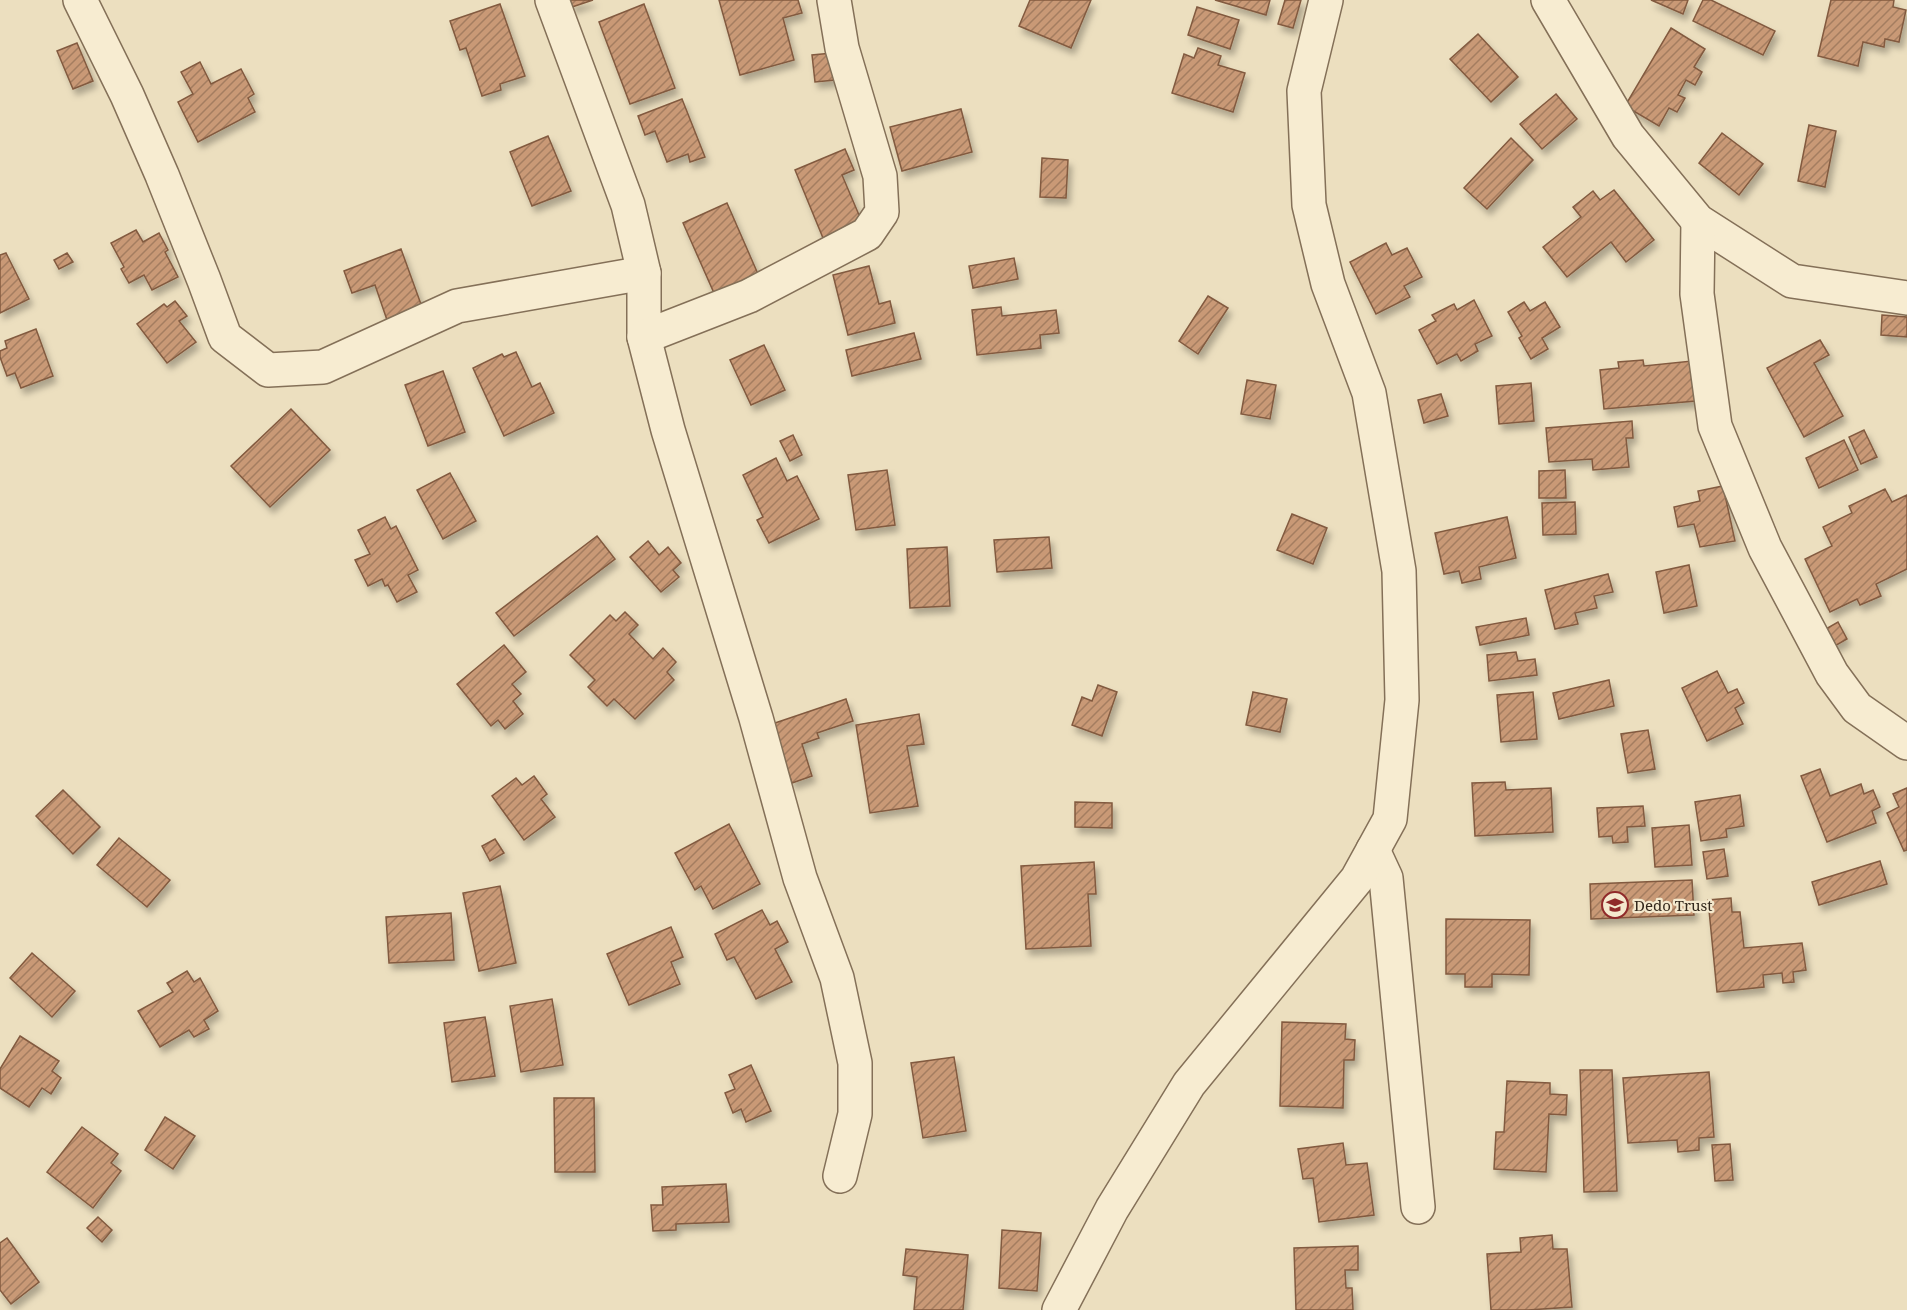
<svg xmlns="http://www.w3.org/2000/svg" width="1907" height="1310" viewBox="0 0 1907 1310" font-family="'Noto Serif',serif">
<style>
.building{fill:url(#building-hatch);stroke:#825a3f;stroke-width:1.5;filter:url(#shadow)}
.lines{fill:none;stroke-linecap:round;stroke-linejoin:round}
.street-casing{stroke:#847058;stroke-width:36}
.street{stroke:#f7ecd1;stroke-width:33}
.labels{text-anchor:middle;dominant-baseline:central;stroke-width:4.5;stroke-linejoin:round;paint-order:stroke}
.poi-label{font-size:15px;fill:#33281c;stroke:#f4e9ce;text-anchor:start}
</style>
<defs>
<pattern id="building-hatch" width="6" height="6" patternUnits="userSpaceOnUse" patternTransform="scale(1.5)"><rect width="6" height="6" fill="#c99976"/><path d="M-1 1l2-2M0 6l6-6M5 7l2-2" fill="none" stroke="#a47d60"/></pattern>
<filter id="shadow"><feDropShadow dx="3.5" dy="6" stdDeviation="3" flood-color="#0004"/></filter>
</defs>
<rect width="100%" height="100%" fill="#ecdfbf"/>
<g class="building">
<polygon points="570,0 593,0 572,7"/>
<polygon points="719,0 798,0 802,13 783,18 794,60 740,75"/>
<polygon points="1030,0 1091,0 1071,48 1019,26"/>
<polygon points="1215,0 1270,0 1266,15"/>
<polygon points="1285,0 1301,0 1293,28 1278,24"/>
<polygon points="1651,0 1688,0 1683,14"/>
<polygon points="1703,0 1711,0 1775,31 1763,55 1693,21"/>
<polygon points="1831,0 1894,0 1893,7 1906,10 1899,42 1885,39 1884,47 1863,42 1858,66 1818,56"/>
<polygon points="500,4 525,76 500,84 501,90 482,96 466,48 460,50 450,21"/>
<polygon points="644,4 675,88 630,104 599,22"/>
<polygon points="1197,7 1239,20 1230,49 1188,35"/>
<polygon points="1671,28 1705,49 1694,67 1702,72 1695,85 1686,80 1678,95 1685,98 1677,112 1669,108 1659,126 1625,106"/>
<polygon points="1478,34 1518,77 1491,102 1450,59"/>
<polygon points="77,43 93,81 73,89 57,51"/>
<polygon points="1198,48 1221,56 1218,65 1245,73 1233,112 1172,93 1184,54 1194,58"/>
<polygon points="832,53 835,80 815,82 812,55"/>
<polygon points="200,62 211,84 241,69 254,94 248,98 255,112 198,142 178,102 193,94 181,72"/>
<polygon points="1556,94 1577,119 1542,149 1520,124"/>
<polygon points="682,99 705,157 690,162 688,154 667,162 655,131 645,135 638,116"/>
<polygon points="961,109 972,152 902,171 890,127"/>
<polygon points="1809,125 1836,131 1825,187 1798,181"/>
<polygon points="1722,133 1763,164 1739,195 1699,163"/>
<polygon points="548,136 571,191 532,206 510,152"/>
<polygon points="1511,138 1533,160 1487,209 1464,188"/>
<polygon points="845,149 854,170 842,175 862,222 823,238 795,170"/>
<polygon points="1042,158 1068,160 1066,198 1040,197"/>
<polygon points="1614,190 1654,240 1626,262 1611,242 1567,277 1543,247 1581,217 1573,207 1593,191 1600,200"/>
<polygon points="727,203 758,274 714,293 683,223"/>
<polygon points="136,230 143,242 159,233 168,250 165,252 178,277 152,290 144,275 129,283 121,269 124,267 111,243"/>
<polygon points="1386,243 1392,255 1407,248 1422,277 1404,286 1410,297 1376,314 1350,262"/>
<polygon points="401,249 422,307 387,320 375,285 352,293 344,271"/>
<polygon points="6,253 29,299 0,313 0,255"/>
<polygon points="67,253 73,262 59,269 54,260"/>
<polygon points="1014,258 1018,279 973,288 969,266"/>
<polygon points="869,266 879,304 890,301 895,323 848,335 833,275"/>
<polygon points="1208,296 1228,308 1198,354 1179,341"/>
<polygon points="1474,300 1492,336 1475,344 1478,351 1461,361 1457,354 1437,364 1419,330 1436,321 1432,315 1454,304 1457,310"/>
<polygon points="175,301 187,316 179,321 196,342 167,363 137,324 164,304 167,307"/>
<polygon points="1524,302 1530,311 1545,302 1560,327 1542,338 1548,349 1531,359 1519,338 1522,336 1508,312"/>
<polygon points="1001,307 1002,316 1056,310 1059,333 1040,335 1041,348 977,355 972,310"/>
<polygon points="1882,315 1907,317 1907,337 1881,335"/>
<polygon points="36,329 53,376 21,388 15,373 7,376 0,357 0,351 7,348 5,341"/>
<polygon points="914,333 921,359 852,376 846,350"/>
<polygon points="1820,340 1829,355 1814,363 1843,416 1804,437 1767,368"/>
<polygon points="764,345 785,390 751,405 730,360"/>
<polygon points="516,352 532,387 540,383 554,413 504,436 473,368 502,354 504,357"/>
<polygon points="1643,360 1644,366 1692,361 1696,401 1604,409 1600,370 1619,368 1618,362"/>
<polygon points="443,371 465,432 428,446 405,385"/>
<polygon points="1247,380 1276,385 1270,419 1241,414"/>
<polygon points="1531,383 1534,421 1499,424 1496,386"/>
<polygon points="1441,394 1448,416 1424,423 1418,400"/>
<polygon points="291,409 330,450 270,507 231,466"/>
<polygon points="1632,421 1633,438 1626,438 1629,467 1593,470 1592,459 1549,462 1546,428"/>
<polygon points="1864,430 1877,457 1861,464 1849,437"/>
<polygon points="793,435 802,455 790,461 780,441"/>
<polygon points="1844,440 1858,470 1819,488 1806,458"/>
<polygon points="776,458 787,481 797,476 819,519 769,543 757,520 763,517 743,475"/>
<polygon points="887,470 895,525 856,530 848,475"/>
<polygon points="1565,470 1566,498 1539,498 1539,471"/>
<polygon points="450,473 476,521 443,539 417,490"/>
<polygon points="1723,486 1735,541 1700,547 1694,524 1678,527 1674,507 1700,501 1698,491"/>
<polygon points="1885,489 1892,502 1907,495 1907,569 1876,584 1881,596 1860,605 1857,599 1830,612 1805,559 1832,546 1823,527 1852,513 1849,506"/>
<polygon points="1575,502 1576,534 1543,535 1542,503"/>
<polygon points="1292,514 1327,528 1313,564 1277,550"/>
<polygon points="385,517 391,529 396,526 418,570 408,575 417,592 397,602 388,585 385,586 382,579 368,586 355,560 370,554 358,530"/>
<polygon points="1507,517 1516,558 1479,567 1481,579 1462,583 1459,571 1444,574 1435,533"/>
<polygon points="597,536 615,559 514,636 496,613"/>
<polygon points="1049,537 1052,568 997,572 994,540"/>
<polygon points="648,541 659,555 668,547 681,563 673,570 679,577 661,592 630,557"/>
<polygon points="947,547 950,606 910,608 907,549"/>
<polygon points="1689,565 1697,606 1664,613 1656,572"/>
<polygon points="1608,574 1613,592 1594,596 1597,608 1575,613 1578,624 1555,629 1545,590"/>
<polygon points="625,612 638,625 629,634 653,659 663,648 676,662 667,672 674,680 635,719 614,699 607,706 588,687 595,680 570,655 610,615 616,621"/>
<polygon points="1526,618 1529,635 1480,645 1476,627"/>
<polygon points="1838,622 1847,639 1833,647 1824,630"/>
<polygon points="504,645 526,672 512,684 521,694 513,701 523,714 505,729 498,720 491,726 457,684"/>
<polygon points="1516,652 1518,661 1535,659 1537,675 1489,681 1487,655"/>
<polygon points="1717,671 1728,693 1737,689 1744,703 1735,708 1743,724 1707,741 1682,688"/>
<polygon points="1609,680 1614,706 1559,719 1553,693"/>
<polygon points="1098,685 1117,692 1102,736 1072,725 1082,697 1092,701"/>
<polygon points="1253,692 1287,699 1280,732 1246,725"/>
<polygon points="1533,692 1537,739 1501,742 1497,695"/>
<polygon points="846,699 853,721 817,733 819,738 802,744 812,776 792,783 772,724"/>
<polygon points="919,714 924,744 907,746 918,806 870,813 856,725"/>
<polygon points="1648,730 1655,769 1628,773 1621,734"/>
<polygon points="1820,769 1830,796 1861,784 1864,794 1873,790 1880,807 1872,811 1876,823 1827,842 1801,776"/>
<polygon points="534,776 547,794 541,799 555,817 524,840 492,796 516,778 522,785"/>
<polygon points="1505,782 1506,790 1551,788 1553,832 1475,836 1472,783"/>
<polygon points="1907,788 1907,850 1904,851 1887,813 1899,807 1893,794"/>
<polygon points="63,790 100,827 73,854 36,816"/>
<polygon points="1740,795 1744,826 1726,829 1727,837 1701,841 1695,802"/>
<polygon points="1075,802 1112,803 1112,828 1075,827"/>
<polygon points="1643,806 1645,826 1627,827 1628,842 1613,843 1612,836 1599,837 1597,808"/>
<polygon points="729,824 760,884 713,909 701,886 695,890 675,853"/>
<polygon points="1689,825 1692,865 1655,867 1652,828"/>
<polygon points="119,838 170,880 147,907 97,865"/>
<polygon points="495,839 504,853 490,861 482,846"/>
<polygon points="1724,849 1728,876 1707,879 1703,852"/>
<polygon points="1880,861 1887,884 1819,905 1812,882"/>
<polygon points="1094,862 1096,894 1088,894 1091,946 1026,949 1021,866"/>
<polygon points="1692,880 1694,915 1591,919 1590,884"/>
<polygon points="500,886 516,963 479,971 463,893"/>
<polygon points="1731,898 1732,912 1740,912 1744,948 1802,943 1806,970 1793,972 1794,982 1783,983 1782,973 1763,975 1764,987 1717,992 1708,900"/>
<polygon points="762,910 770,925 777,921 788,942 775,949 792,982 756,999 734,957 727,960 715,934"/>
<polygon points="451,913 454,960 389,963 386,917"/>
<polygon points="1446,919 1530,920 1529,975 1492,974 1492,987 1465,987 1465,974 1446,974"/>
<polygon points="671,927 683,957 671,962 680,984 629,1005 607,954"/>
<polygon points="32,953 75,991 52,1017 10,978"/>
<polygon points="187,971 194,982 200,978 218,1011 204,1020 209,1029 194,1037 189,1030 160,1047 138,1011 173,992 167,983"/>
<polygon points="552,999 563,1065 521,1072 510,1006"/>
<polygon points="485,1017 495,1076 452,1082 444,1023"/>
<polygon points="1282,1022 1346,1024 1345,1039 1355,1040 1354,1060 1344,1060 1343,1108 1280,1106"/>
<polygon points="20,1036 59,1061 52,1071 61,1078 51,1094 42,1088 29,1107 0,1088 0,1069"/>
<polygon points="954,1057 966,1131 923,1138 911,1063"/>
<polygon points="751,1065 771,1111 746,1122 741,1109 733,1113 725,1093 735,1089 729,1075"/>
<polygon points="1580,1070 1612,1070 1617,1191 1584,1192"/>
<polygon points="1709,1072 1714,1137 1699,1138 1699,1150 1678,1152 1677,1140 1628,1143 1623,1078"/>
<polygon points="1507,1081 1550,1083 1550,1094 1567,1095 1566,1115 1549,1114 1546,1172 1494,1169 1496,1132 1504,1132"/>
<polygon points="554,1098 594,1098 595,1172 555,1172"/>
<polygon points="165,1117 195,1136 173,1169 145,1150"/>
<polygon points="82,1127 118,1154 111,1163 121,1171 93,1208 47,1172"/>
<polygon points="1343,1143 1346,1165 1367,1163 1374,1215 1319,1222 1313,1178 1303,1179 1298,1149"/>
<polygon points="1730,1144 1733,1180 1715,1181 1712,1145"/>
<polygon points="726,1184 729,1222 676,1224 676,1230 653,1231 651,1205 663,1205 662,1187"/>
<polygon points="98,1217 112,1230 102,1242 87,1228"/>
<polygon points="1002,1230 1041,1233 1037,1291 999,1288"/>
<polygon points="1552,1235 1553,1249 1567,1249 1572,1307 1528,1310 1491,1310 1487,1254 1521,1252 1520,1238"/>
<polygon points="7,1238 39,1282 11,1304 0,1290 0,1243"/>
<polygon points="1358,1246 1358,1270 1345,1270 1346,1288 1352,1288 1353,1310 1296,1310 1294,1248"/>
<polygon points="906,1249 968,1255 963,1310 914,1310 917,1277 903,1275"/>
</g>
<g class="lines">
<defs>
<g id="street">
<polyline points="80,0 127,95 162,175 204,280 225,337 268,370 323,367 457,306 644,273"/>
<polyline points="552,0 628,205 644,273 644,337 668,430 756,718 800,878 837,978 855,1063 855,1114 840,1176"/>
<polyline points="1548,0 1628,136 1698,221 1792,281 1907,298"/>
<polyline points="1698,221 1697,294 1715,426 1765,548 1832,674 1857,708 1907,743"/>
<polyline points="644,337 749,296 867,234 882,212 880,176 842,48 834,0"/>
<polyline points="1373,850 1386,878 1418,1207"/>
<polyline points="1059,1310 1112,1209 1189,1084 1357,879 1390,819 1402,700 1399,571 1369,393 1328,284 1309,205 1304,91 1326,0"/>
</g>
</defs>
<use href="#street" class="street-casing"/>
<use href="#street" class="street"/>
</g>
<defs>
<symbol id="school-ring" viewBox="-11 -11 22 22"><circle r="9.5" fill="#f4e9ce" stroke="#902a2a" stroke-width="1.5"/><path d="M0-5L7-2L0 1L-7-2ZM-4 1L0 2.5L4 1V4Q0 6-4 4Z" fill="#902a2a"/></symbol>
</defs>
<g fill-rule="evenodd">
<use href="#school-ring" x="1600" y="890" width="30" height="30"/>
</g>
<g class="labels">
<g class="poi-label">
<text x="1634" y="905">Dedo Trust</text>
</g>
</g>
</svg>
